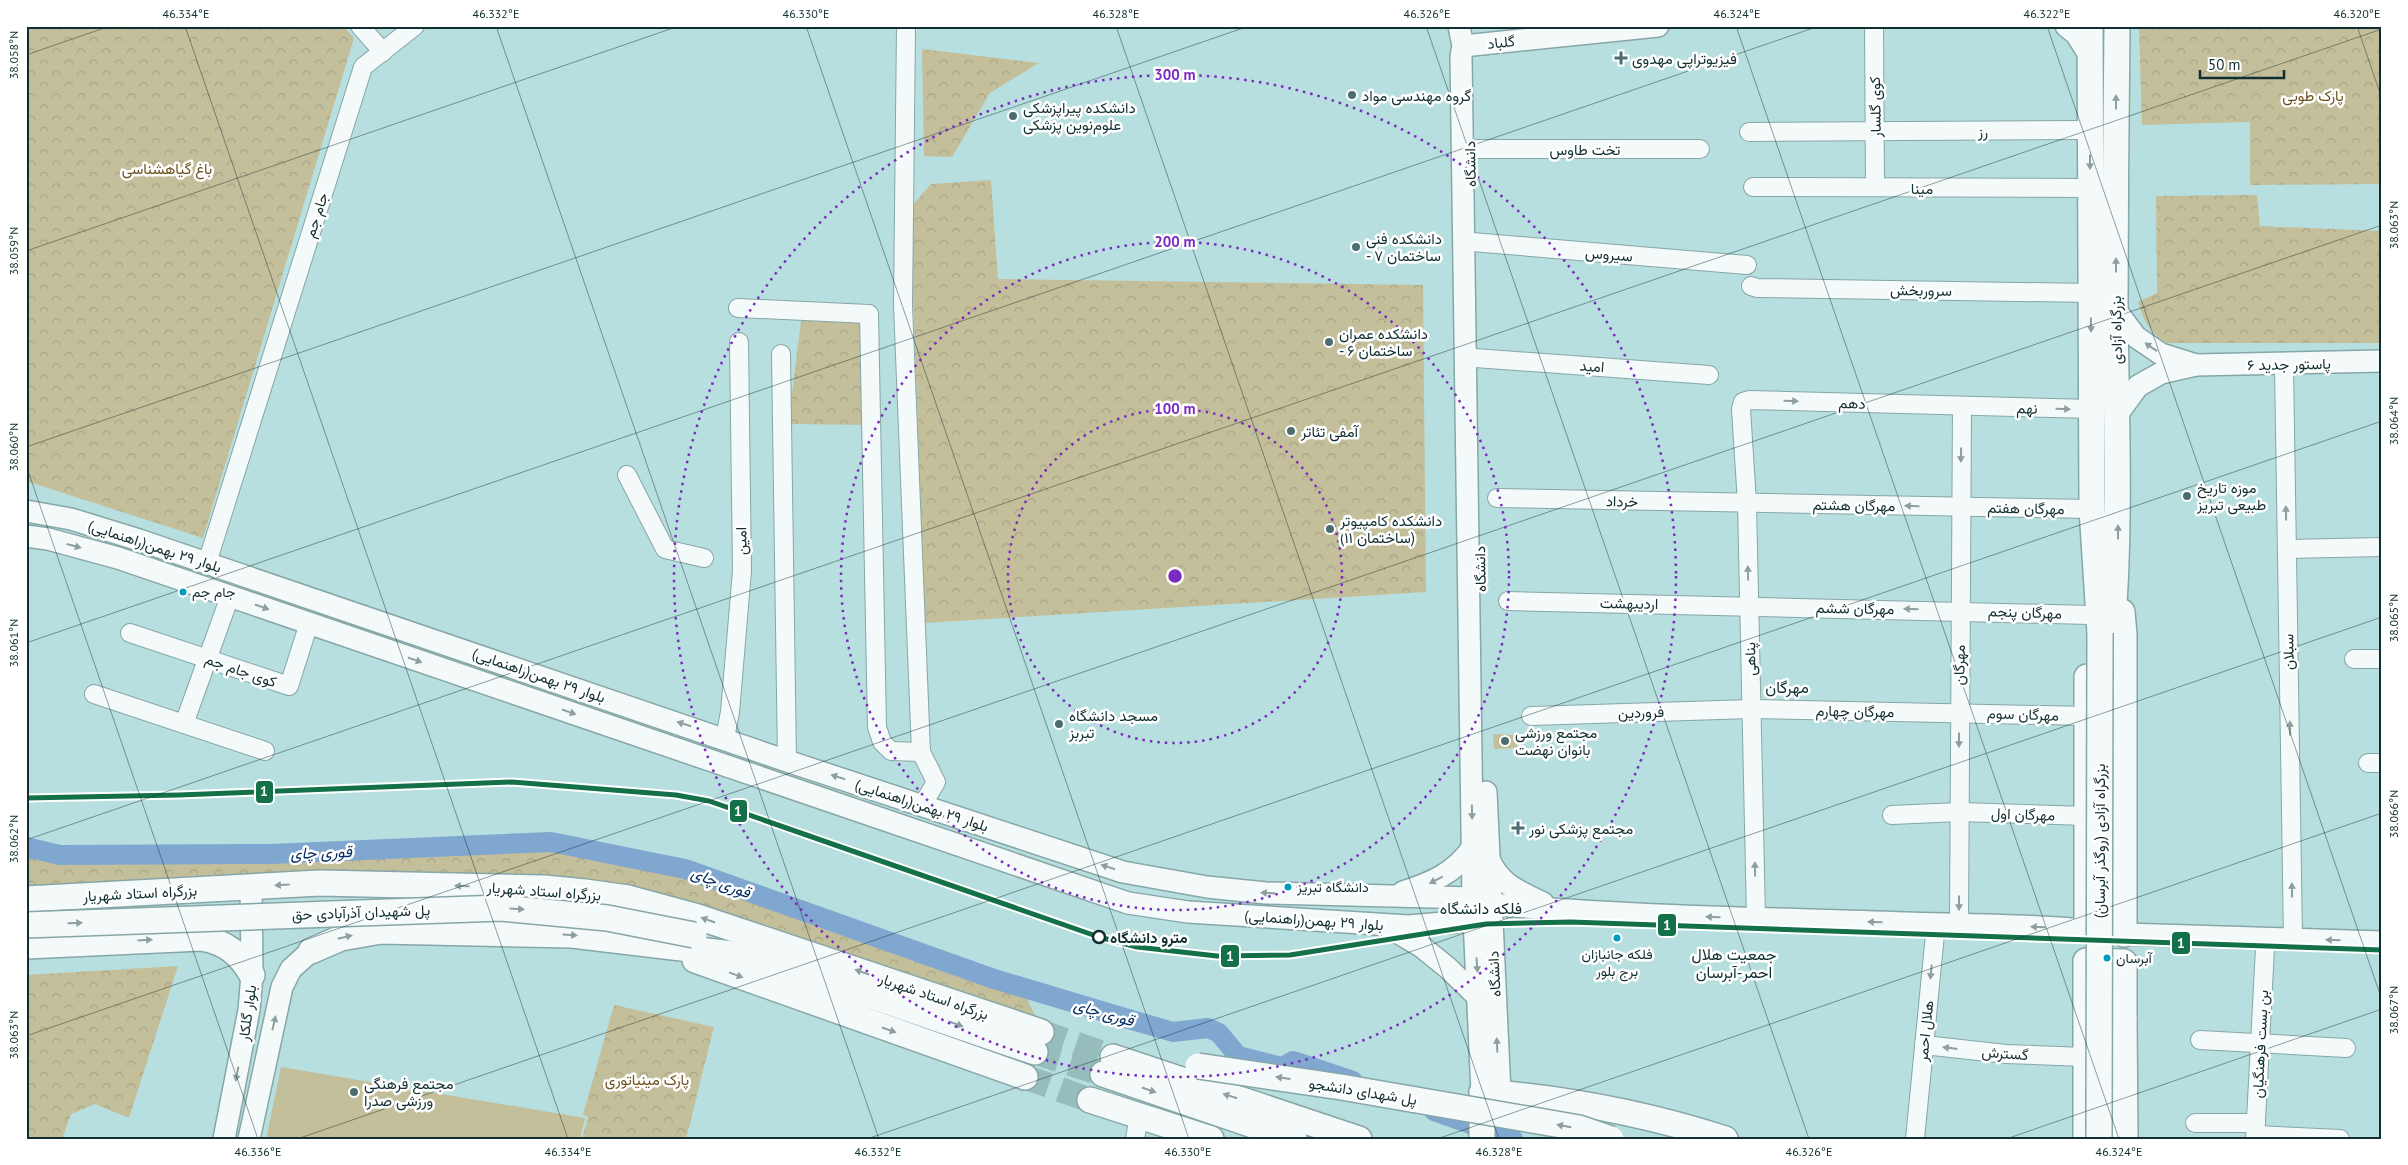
<svg xmlns="http://www.w3.org/2000/svg" width="2408" height="1165" viewBox="0 0 2408 1165" font-family="'PT Sans',Vazirmatn,sans-serif">
<style>
.grass{fill:#c4bf9b}
.forest{fill:url(#forest-crowns)}
.lines{fill:none;stroke-linecap:round;stroke-linejoin:round}
.river{stroke:#7fa7d0;stroke-width:20}
.highway-tunnel{stroke:#97bcbc;stroke-width:25;stroke-dasharray:25 12;stroke-linecap:butt}
.minor-casing{stroke:#87a6a7;stroke-width:20}
.major-casing{stroke:#87a6a7;stroke-width:24}
.highway-casing{stroke:#87a6a7;stroke-width:28}
.minor{stroke:#f4fafa;stroke-width:18}
.major{stroke:#f4fafa;stroke-width:21}
.highway{stroke:#f4fafa;stroke-width:25}
.highway-bridge-casing{stroke:#87a6a7;stroke-width:28;stroke-linecap:butt}
.highway-bridge{stroke:#f4fafa;stroke-width:25}
.metro-1-casing{stroke:#fff;stroke-width:9}
.metro-1{stroke:#147049;stroke-width:5}
.oneway{fill:#8e9f9f}
.ticks{fill:none;stroke:#112f30;stroke-width:1;stroke-opacity:0.45}
.ring{fill:none;stroke:#7b2cbf;stroke-width:2.5;stroke-dasharray:2.5 5}
.poi-dot{fill:#4b6d6d;stroke:#fff;stroke-width:2}
.bus-dot{fill:#029dbe;stroke:#fff;stroke-width:2}
.stop-dot{fill:#fff;stroke:#112f30;stroke-width:2.5}
.labels{text-anchor:middle;dominant-baseline:central;stroke-width:5;stroke-linejoin:round;paint-order:stroke}
.bus-label{font-size:14px;fill:#112f30;stroke:#fff;text-anchor:start}
.street-label{font-size:15px;fill:#112f30;stroke:#fff}
.poi-label{font-size:15px;fill:#112f30;stroke:#fff;text-anchor:start}
.park-label{font-size:15px;fill:#6e501d;stroke:#fff}
.stop-label{font-size:15px;font-weight:bold;fill:#112f30;stroke:#fff;text-anchor:start}
.neighbourhood-label{font-size:16px;fill:#112f30;stroke:#fff}
.water-label{font-size:16px;font-style:italic;fill:#042d62;stroke:#fff}
.centre{fill:#7b2cbf;stroke:#fff;stroke-width:2.5}
.ring-label{font-size:15px;text-anchor:middle;font-weight:bold;fill:#7b2cbf;stroke:#fff;stroke-width:5;stroke-linejoin:round;paint-order:stroke}
.line-badge{stroke:#fff;stroke-width:2}
.badge-label{font-size:14px;text-anchor:middle;font-weight:bold;fill:#fff}
.neatline{fill:none;stroke:#112f30;stroke-width:2}
.ticks-label{font-size:12px;text-anchor:middle;fill:#112f30}
</style>
<defs>
<pattern id="forest-crowns" width="20" height="18" patternUnits="userSpaceOnUse" patternTransform="scale(1.25)"><rect width="20" height="18" fill="#c4bf9b"/><path d="M2 6a3 3 0 1 1 6 0M12 15a3 3 0 1 1 6 0" fill="none" stroke="#a7a486"/></pattern>
</defs>
<rect width="100%" height="100%" fill="#b8dfdf"/>
<g class="grass">
<polygon points="1493,734 1516,735 1517,748 1494,749"/>
<polygon points="281,1067 585,1118 580,1139 266,1139"/>
</g>
<g class="forest">
<polygon points="26,26 343,26 354,38 203,538 26,481"/>
<polygon points="2139,26 2382,26 2382,184 2250,185 2250,122 2142,125"/>
<polygon points="922,49 1039,63 990,93 952,157 924,156"/>
<polygon points="991,180 998,279 1423,285 1426,592 925,623 910,208 931,184"/>
<path d="M2257,195l3,31 122,5v112h-215c-17,-9 -24,-24 -29,-41l19,-9 -1,-97z"/>
<polygon points="801,321 861,322 867,425 788,424"/>
<polygon points="560,849 680,873 1025,995 1037,1019 557,881 26,894 26,858 158,859"/>
<polygon points="178,966 129,1118 95,1104 71,1114 62,1139 26,1139 26,975"/>
<polygon points="614,1005 714,1027 686,1139 582,1139 588,1117 583,1115"/>
</g>
<g class="lines">
<g class="river">
<polyline points="26,847 60,855 271,854 551,842 685,869 994,979 1125,1018 1173,1032 1208,1028 1219,1033 1238,1056 1282,1067 1293,1061 1353,1081"/>
<polyline points="1434,1111 1513,1139"/>
</g>
<g class="highway-tunnel">
<polyline points="1041,1032 1113,1057"/>
<polyline points="1035,1052 1103,1074"/>
<polyline points="1025,1077 1090,1100"/>
</g>
<defs>
<g id="minor">
<polyline points="360,26 383,52"/>
<polyline points="906,26 903,305 921,752 936,782 923,804"/>
<polyline points="1874,26 1875,187"/>
<polyline points="1749,132 2090,130"/>
<polyline points="1470,149 1700,149"/>
<polyline points="1753,187 2090,188"/>
<polyline points="1472,242 1747,265"/>
<polyline points="1751,286 1757,288 2091,293"/>
<polyline points="738,308 869,314 877,727 882,742 891,751 921,752"/>
<polyline points="781,354 787,761"/>
<polyline points="1475,358 1709,375"/>
<polyline points="2284,365 2293,939"/>
<polyline points="627,475 665,549 704,558"/>
<polyline points="1497,498 2092,509"/>
<polyline points="2287,549 2382,547"/>
<polyline points="207,563 363,67 415,26"/>
<polyline points="1508,601 2090,615"/>
<polyline points="130,633 289,686 309,623"/>
<polyline points="2354,659 2382,659"/>
<polyline points="94,694 265,751"/>
<polyline points="1531,716 1751,709 2087,716"/>
<polyline points="184,724 230,596"/>
<polyline points="725,738 730,712 742,571 739,342"/>
<polyline points="2368,763 2382,763"/>
<polyline points="1892,815 1959,812 2087,816"/>
<polyline points="1756,918 1747,503 1741,409 1743,402 1749,400 2092,409"/>
<polyline points="1959,924 1962,406"/>
<polyline points="2200,1040 2346,1048"/>
<polyline points="1924,1045 2006,1054 2086,1057"/>
<polyline points="2195,1123 2256,1123"/>
<polyline points="2256,1135 2340,1139"/>
<polyline points="1135,1139 1139,1115"/>
<polyline points="1915,1139 1936,924"/>
<polyline points="2255,1139 2265,948 2268,938"/>
</g>
<g id="major">
<polyline points="1459,26 1463,46 1461,56 1473,898 1482,1092"/>
<polyline points="2066,26 2076,34 2090,56"/>
<polyline points="1463,46 1658,26"/>
<polyline points="2115,309 2136,337 2161,354 2196,365"/>
<polyline points="2119,412 2138,386 2161,373 2196,365 2382,361"/>
<path d="M26,511l45,8 68,21 648,221 336,111 84,15 59,6 207,5 18,6c138,13 276,14 415,19 72,2 146,2 218,11l258,8"/>
<polyline points="26,536 48,539 118,558 1128,903 1188,912 1408,926 1456,922 1474,917 1491,904"/>
<polyline points="1486,792 1500,1093"/>
<path d="M1489,859c10,25 31,33 54,44"/>
<path d="M1403,892c28,-9 52,-19 69,-44"/>
<polyline points="1385,925 1422,947 1448,968 1479,998"/>
<polyline points="224,1139 249,1010 252,975 251,886"/>
<polyline points="249,1139 282,987 291,969 311,951"/>
</g>
<g id="highway">
<polyline points="2090,26 2092,509 2100,633"/>
<polyline points="2122,612 2124,635 2124,934"/>
<path d="M2112,633c9,-109 4,-217 3,-326 0,-94 1,-187 2,-281"/>
<polyline points="26,899 320,883 544,888 585,892 628,898 698,917 1041,1032"/>
<polyline points="2087,929 2087,677"/>
<path d="M26,946l175,-8c25,4 39,16 51,37"/>
<polyline points="311,951 341,938 381,931 572,935 757,957"/>
<polyline points="742,952 1035,1052"/>
<polyline points="695,960 1025,1077"/>
<polyline points="2116,1005 2122,1009 2124,1019 2125,1139"/>
<polyline points="1113,1057 1359,1139"/>
<polyline points="1103,1074 1294,1139"/>
<polyline points="1090,1100 1211,1139"/>
<path d="M1482,1139v-47c81,6 165,22 243,47"/>
<polyline points="2086,1139 2086,961 2124,962 2124,1019"/>
</g>
</defs>
<use href="#minor" class="minor-casing"/>
<use href="#major" class="major-casing"/>
<use href="#highway" class="highway-casing"/>
<use href="#minor" class="minor"/>
<use href="#major" class="major"/>
<use href="#highway" class="highway"/>
<defs>
<g id="highway-bridge">
<polyline points="26,925 501,908 607,918 694,935"/>
<polyline points="1198,1066 1341,1087 1579,1128 1611,1139"/>
<polyline points="2099,1139 2100,633"/>
</g>
</defs>
<use href="#highway-bridge" class="highway-bridge-casing"/>
<use href="#highway-bridge" class="highway-bridge"/>
<defs>
<polyline id="metro-1" points="26,798 179,795 512,782 676,795 709,801 1099,937 1137,947 1217,956 1290,955 1486,924 1571,922 2382,950"/>
</defs>
<use href="#metro-1" class="metro-1-casing"/>
<use href="#metro-1" class="metro-1"/>
</g>
<defs><path id="oneway-solid" d="M-6-.8H1V-3.2L6.5 0L1 3.2V.8H-6Z" transform="scale(1.25)"/></defs>
<g class="oneway">
<use href="#oneway-solid" transform="translate(2116 102) rotate(-90)"/>
<use href="#oneway-solid" transform="translate(2090 162) rotate(90)"/>
<use href="#oneway-solid" transform="translate(2116 265) rotate(-90)"/>
<use href="#oneway-solid" transform="translate(2091 325) rotate(89)"/>
<use href="#oneway-solid" transform="translate(2151 347) rotate(-146)"/>
<use href="#oneway-solid" transform="translate(1791 401) rotate(2)"/>
<use href="#oneway-solid" transform="translate(2063 409) rotate(1)"/>
<use href="#oneway-solid" transform="translate(1961 455) rotate(91)"/>
<use href="#oneway-solid" transform="translate(1912 506) rotate(-179)"/>
<use href="#oneway-solid" transform="translate(2286 513) rotate(-91)"/>
<use href="#oneway-solid" transform="translate(2118 532) rotate(-90)"/>
<use href="#oneway-solid" transform="translate(74 546) rotate(15)"/>
<use href="#oneway-solid" transform="translate(1748 573) rotate(-91)"/>
<use href="#oneway-solid" transform="translate(262 607) rotate(19)"/>
<use href="#oneway-solid" transform="translate(1911 609) rotate(-179)"/>
<use href="#oneway-solid" transform="translate(415 660) rotate(19)"/>
<use href="#oneway-solid" transform="translate(569 712) rotate(19)"/>
<use href="#oneway-solid" transform="translate(684 724) rotate(-162)"/>
<use href="#oneway-solid" transform="translate(2290 728) rotate(-91)"/>
<use href="#oneway-solid" transform="translate(1959 740) rotate(90)"/>
<use href="#oneway-solid" transform="translate(838 777) rotate(-162)"/>
<use href="#oneway-solid" transform="translate(1472 812) rotate(89)"/>
<use href="#oneway-solid" transform="translate(1108 867) rotate(-162)"/>
<use href="#oneway-solid" transform="translate(1755 869) rotate(-91)"/>
<use href="#oneway-solid" transform="translate(1436 880) rotate(153)"/>
<use href="#oneway-solid" transform="translate(282 885) rotate(177)"/>
<use href="#oneway-solid" transform="translate(462 886) rotate(-179)"/>
<use href="#oneway-solid" transform="translate(2292 890) rotate(-91)"/>
<use href="#oneway-solid" transform="translate(1268 893) rotate(-176)"/>
<use href="#oneway-solid" transform="translate(1959 903) rotate(90)"/>
<use href="#oneway-solid" transform="translate(517 909) rotate(3)"/>
<use href="#oneway-solid" transform="translate(1713 917) rotate(-179)"/>
<use href="#oneway-solid" transform="translate(708 920) rotate(-161)"/>
<use href="#oneway-solid" transform="translate(1875 922) rotate(-178)"/>
<use href="#oneway-solid" transform="translate(75 923) rotate(-2)"/>
<use href="#oneway-solid" transform="translate(2038 927) rotate(-178)"/>
<use href="#oneway-solid" transform="translate(570 935) rotate(4)"/>
<use href="#oneway-solid" transform="translate(345 937) rotate(-13)"/>
<use href="#oneway-solid" transform="translate(145 940) rotate(-3)"/>
<use href="#oneway-solid" transform="translate(2333 940) rotate(-178)"/>
<use href="#oneway-solid" transform="translate(1477 965) rotate(86)"/>
<use href="#oneway-solid" transform="translate(862 972) rotate(-161)"/>
<use href="#oneway-solid" transform="translate(1931 972) rotate(96)"/>
<use href="#oneway-solid" transform="translate(736 975) rotate(20)"/>
<use href="#oneway-solid" transform="translate(274 1023) rotate(-77)"/>
<use href="#oneway-solid" transform="translate(956 1024) rotate(19)"/>
<use href="#oneway-solid" transform="translate(889 1030) rotate(19)"/>
<use href="#oneway-solid" transform="translate(1497 1045) rotate(-93)"/>
<use href="#oneway-solid" transform="translate(1950 1048) rotate(-173)"/>
<use href="#oneway-solid" transform="translate(237 1074) rotate(101)"/>
<use href="#oneway-solid" transform="translate(1283 1078) rotate(-172)"/>
<use href="#oneway-solid" transform="translate(1149 1090) rotate(19)"/>
<use href="#oneway-solid" transform="translate(1230 1096) rotate(-162)"/>
<use href="#oneway-solid" transform="translate(1564 1126) rotate(-170)"/>
</g>
<path class="ticks" d="M185,26l383,1113M496,26l383,1113M806,26l383,1113M1116,26l383,1113M1426,26l383,1113M1736,26l383,1113M2047,26l335,974M2357,26l25,73M26,55l84,-29M26,251l653,-225M26,447l1223,-421M26,465l232,674M26,643l1793,-617M26,840l2356,-811M26,1036l2356,-811M297,1139l2085,-718M867,1139l1515,-522M1437,1139l945,-326M2006,1139l376,-130"/>
<g class="ring">
<circle cx="1175" cy="576" r="167"/>
<circle cx="1175" cy="576" r="334"/>
<circle cx="1175" cy="576" r="501"/>
</g>
<g class="poi-dot">
<path d="M1618.5 50.5h5v5h5v5h-5v5h-5v-5h-5v-5h5z"/>
<circle cx="1352" cy="95" r="5"/>
<circle cx="1013" cy="116" r="5"/>
<circle cx="1356" cy="247" r="5"/>
<circle cx="1329" cy="342" r="5"/>
<circle cx="1291" cy="431" r="5"/>
<circle cx="2187" cy="496" r="5"/>
<circle cx="1330" cy="529" r="5"/>
<circle cx="1059" cy="724" r="5"/>
<circle cx="1505" cy="741" r="5"/>
<path d="M1515.5 820.5h5v5h5v5h-5v5h-5v-5h-5v-5h5z"/>
<circle cx="354" cy="1092" r="5"/>
</g>
<g class="bus-dot">
<circle cx="183" cy="592" r="4.5"/>
<circle cx="1288" cy="887" r="4.5"/>
<circle cx="1617" cy="938" r="4.5"/>
<circle cx="2107" cy="958" r="4.5"/>
</g>
<circle class="stop-dot" cx="1099" cy="937" r="6"/>
<g class="labels">
<g class="bus-label">
<text x="192" y="592">جام جم</text>
<text x="1297" y="887">دانشگاه تبریز</text>
<text x="1617" y="954" text-anchor="middle">فلکه جانبازان<tspan x="1617" dy="17">برج بلور</tspan></text>
<text x="2116" y="958">آبرسان</text>
</g>
<g class="street-label">
<text transform="translate(1501 42) rotate(-6)">گلباد</text>
<text transform="translate(1875 107) rotate(-91)">کوی گلسار</text>
<text x="1983" y="131">رز</text>
<text x="1585" y="149">تخت طاوس</text>
<text transform="translate(1470 164) rotate(-91)">دانشگاه</text>
<text x="1922" y="188">مینا</text>
<text transform="translate(316 215) rotate(-72)">جام جم</text>
<text transform="translate(1609 254) rotate(5)">سیروس</text>
<text transform="translate(1921 290) rotate(1)">سروربخش</text>
<text transform="translate(2116 330) rotate(-91)">بزرگراه آزادی</text>
<text transform="translate(2289 364) rotate(-1)">پاستور جدید ۶</text>
<text transform="translate(1592 366) rotate(4)">امید</text>
<text transform="translate(1852 403) rotate(2)">دهم</text>
<text transform="translate(2027 408) rotate(1)">نهم</text>
<text transform="translate(1622 501) rotate(1)">خرداد</text>
<text transform="translate(1854 505) rotate(1)">مهرگان هشتم</text>
<text transform="translate(2026 508) rotate(1)">مهرگان هفتم</text>
<text transform="translate(741 541) rotate(-91)">امین</text>
<text transform="translate(155 546) rotate(18)">بلوار ٢٩ بهمن(راهنمایی)</text>
<text transform="translate(1480 569) rotate(-91)">دانشگاه</text>
<text transform="translate(1629 603) rotate(1)">اردیبهشت</text>
<text transform="translate(1855 608) rotate(1)">مهرگان ششم</text>
<text transform="translate(2025 612) rotate(2)">مهرگان پنجم</text>
<text transform="translate(2288 652) rotate(-91)">سبلان</text>
<text transform="translate(1750 659) rotate(-91)">پناهی</text>
<text transform="translate(1959 665) rotate(-89)">مهرگان</text>
<text transform="translate(241 670) rotate(19)">کوی جام جم</text>
<text transform="translate(539 675) rotate(19)">بلوار ٢٩ بهمن(راهنمایی)</text>
<text transform="translate(1855 711) rotate(1)">مهرگان چهارم</text>
<text transform="translate(1641 712) rotate(-2)">فروردین</text>
<text transform="translate(2023 714) rotate(2)">مهرگان سوم</text>
<text transform="translate(922 805) rotate(18)">بلوار ٢٩ بهمن(راهنمایی)</text>
<text transform="translate(2023 814) rotate(2)">مهرگان اول</text>
<text transform="translate(2099 841) rotate(-90)">بزرگراه آزادی (روگذر آبرسان)</text>
<text transform="translate(544 891) rotate(4)">بزرگراه استاد شهریار</text>
<text transform="translate(140 893) rotate(-3)">بزرگراه استاد شهریار</text>
<text transform="translate(361 912) rotate(-2)">پل شهیدان آذرآبادی حق</text>
<text transform="translate(1314 920) rotate(4)">بلوار ٢٩ بهمن(راهنمایی)</text>
<text transform="translate(1494 974) rotate(-93)">دانشگاه</text>
<text transform="translate(934 996) rotate(19)">بزرگراه استاد شهریار</text>
<text transform="translate(247 1013) rotate(-82)">بلوار گلکار</text>
<text transform="translate(1925 1031) rotate(-84)">هلال احمر</text>
<text transform="translate(2260 1044) rotate(-87)">بن بست فرهنگیان</text>
<text transform="translate(2005 1053) rotate(4)">گسترش</text>
<text transform="translate(1363 1091) rotate(9)">پل شهدای دانشجو</text>
</g>
<g class="poi-label">
<text x="1632" y="58">فیزیوتراپی مهدوی</text>
<text x="1362" y="95">گروه مهندسی مواد</text>
<text x="1023" y="107">دانشکده پیراپزشکی<tspan x="1023" dy="17">علوم‌نوین پزشکی</tspan></text>
<text x="1366" y="238">دانشکده فنی<tspan x="1366" dy="17">- ساختمان ۷</tspan></text>
<text x="1339" y="333">دانشکده عمران<tspan x="1339" dy="17">- ساختمان ۶</tspan></text>
<text x="1301" y="431">آمفی تئاتر</text>
<text x="2197" y="487">موزه تاریخ<tspan x="2197" dy="17">طبیعی تبریز</tspan></text>
<text x="1340" y="520">دانشکده کامپیوتر<tspan x="1340" dy="17">(ساختمان ۱۱)</tspan></text>
<text x="1069" y="715">مسجد دانشگاه<tspan x="1069" dy="17">تبربز</tspan></text>
<text x="1515" y="732">مجتمع ورزشی<tspan x="1515" dy="17">بانوان نهضت</tspan></text>
<text x="1529" y="828">مجتمع پزشکی نور</text>
<text x="364" y="1083">مجتمع فرهنگی<tspan x="364" dy="17">ورزشی صدرا</tspan></text>
</g>
<g class="park-label">
<text x="2313" y="95">پارک طوبی</text>
<text x="167" y="168">باغ گیاهشناسی</text>
<text x="647" y="1079">پارک مینیاتوری</text>
</g>
<g class="stop-label">
<text x="1110" y="937">مترو دانشگاه</text>
</g>
<g class="neighbourhood-label">
<text x="1787" y="687">مهرگان</text>
<text x="1481" y="908">فلکه دانشگاه</text>
<text x="1734" y="954">جمعیت هلال<tspan x="1734" dy="18">احمر-آبرسان</tspan></text>
</g>
<g class="water-label">
<text transform="translate(321 852) rotate(-2)">قوری چای</text>
<text transform="translate(721 882) rotate(20)">قوری چای</text>
<text transform="translate(1104 1012) rotate(16)">قوری چای</text>
</g>
</g>
<circle cx="1175" cy="576" r="8" class="centre"/>
<g class="ring-label">
<text x="1175" y="80">300 m</text>
<text x="1175" y="247">200 m</text>
<text x="1175" y="414">100 m</text>
</g>
<g class="line-badge">
<rect x="255" y="780" width="19" height="24" rx="5" fill="#147049"/>
<rect x="729" y="799" width="19" height="24" rx="5" fill="#147049"/>
<rect x="1657" y="913" width="20" height="24" rx="5" fill="#147049"/>
<rect x="2171" y="931" width="20" height="24" rx="5" fill="#147049"/>
<rect x="1220" y="944" width="20" height="24" rx="5" fill="#147049"/>
</g>
<g class="badge-label">
<text x="264" y="796">1</text>
<text x="738" y="816">1</text>
<text x="1667" y="930">1</text>
<text x="2181" y="948">1</text>
<text x="1230" y="961">1</text>
</g>
<rect width="2408" height="1165" fill="none" stroke="#ffffff" stroke-width="55"/>
<path d="M2200 70v8h84v-8" fill="none" stroke="#112f30" stroke-width="2.5"/>
<text x="2208" y="70" font-size="15" fill="#112f30" stroke="#ffffff" stroke-width="4" paint-order="stroke">50 m</text>
<rect x="28" y="28" width="2352" height="1110" class="neatline"/>
<g class="ticks-label">
<text x="186" y="18">46.334°E</text>
<text x="496" y="18">46.332°E</text>
<text x="806" y="18">46.330°E</text>
<text x="1116" y="18">46.328°E</text>
<text x="1427" y="18">46.326°E</text>
<text x="1737" y="18">46.324°E</text>
<text x="2047" y="18">46.322°E</text>
<text x="2357" y="18">46.320°E</text>
<text transform="translate(14 55) rotate(-90)" y="4">38.058°N</text>
<text transform="translate(2394 225) rotate(-90)" y="4">38.063°N</text>
<text transform="translate(14 251) rotate(-90)" y="4">38.059°N</text>
<text transform="translate(2394 421) rotate(-90)" y="4">38.064°N</text>
<text transform="translate(14 447) rotate(-90)" y="4">38.060°N</text>
<text transform="translate(2394 618) rotate(-90)" y="4">38.065°N</text>
<text transform="translate(14 643) rotate(-90)" y="4">38.061°N</text>
<text transform="translate(2394 814) rotate(-90)" y="4">38.066°N</text>
<text transform="translate(14 839) rotate(-90)" y="4">38.062°N</text>
<text transform="translate(2394 1010) rotate(-90)" y="4">38.067°N</text>
<text transform="translate(14 1035) rotate(-90)" y="4">38.063°N</text>
<text x="258" y="1156">46.336°E</text>
<text x="568" y="1156">46.334°E</text>
<text x="878" y="1156">46.332°E</text>
<text x="1188" y="1156">46.330°E</text>
<text x="1499" y="1156">46.328°E</text>
<text x="1809" y="1156">46.326°E</text>
<text x="2119" y="1156">46.324°E</text>
</g>
</svg>
